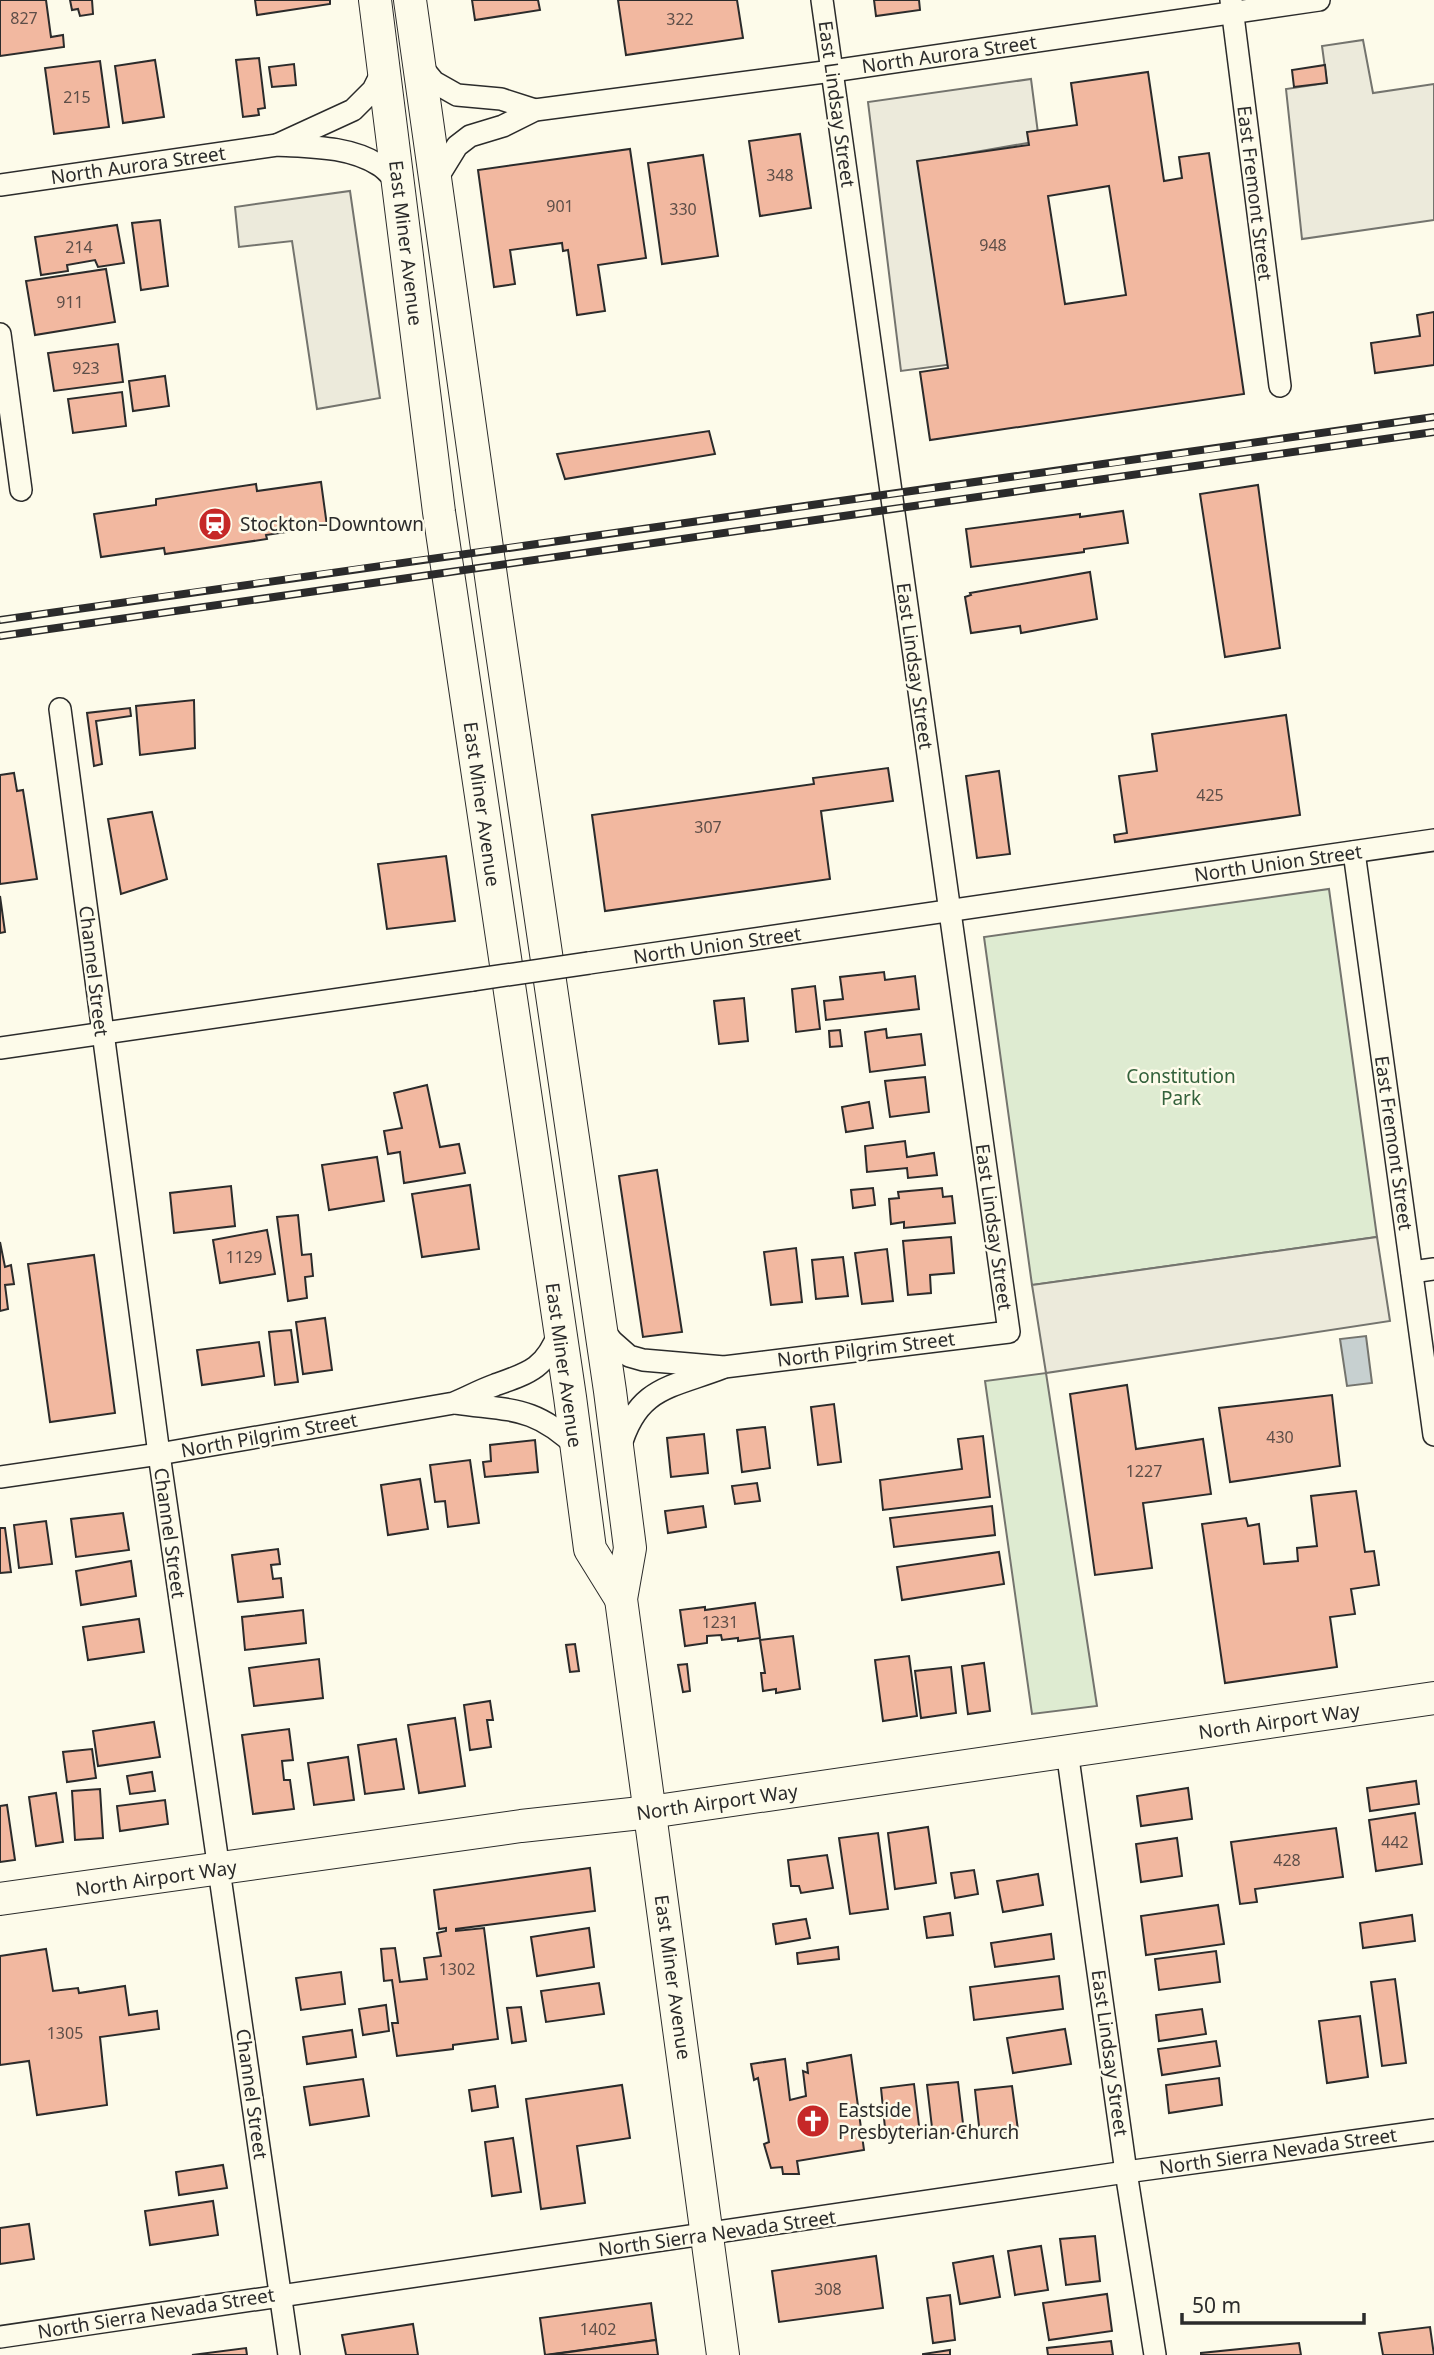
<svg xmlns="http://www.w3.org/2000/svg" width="1434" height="2355" viewBox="0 0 1434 2355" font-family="'Noto Sans',sans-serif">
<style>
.green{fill:#deebd1;stroke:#74746e;stroke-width:2}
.parking{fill:#eceadb;stroke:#74746e;stroke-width:2}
.water{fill:#c7d0d0;stroke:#74746e;stroke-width:2}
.building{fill:#f2b8a0;stroke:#2b2b2b;stroke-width:2;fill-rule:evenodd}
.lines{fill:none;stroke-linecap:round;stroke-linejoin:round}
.street-casing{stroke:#2b2b2b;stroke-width:24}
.secondary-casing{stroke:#2b2b2b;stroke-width:34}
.street{stroke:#fdfbea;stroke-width:21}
.secondary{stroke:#fdfbea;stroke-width:32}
.rail-casing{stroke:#2b2b2b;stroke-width:8}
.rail{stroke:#fdfbea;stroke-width:5;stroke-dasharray:16;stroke-linecap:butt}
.street-bridge-casing{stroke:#2b2b2b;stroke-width:24;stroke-linecap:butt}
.street-bridge{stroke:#fdfbea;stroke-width:21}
.labels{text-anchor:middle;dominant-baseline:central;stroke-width:5;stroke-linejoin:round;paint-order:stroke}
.number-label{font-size:16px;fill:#5d4e48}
.street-label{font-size:19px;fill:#2b2b2b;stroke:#fdfbea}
.poi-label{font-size:19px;fill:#2b2b2b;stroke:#fdfbea;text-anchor:start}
.park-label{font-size:19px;fill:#34623c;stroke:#fdfbea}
</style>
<rect width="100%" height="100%" fill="#fdfbea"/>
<g class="green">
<polygon points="1329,889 1377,1237 1032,1285 984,937"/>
<polygon points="1046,1373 1097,1706 1032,1714 985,1381"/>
</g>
<g class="parking">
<polygon points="1363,40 1373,93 1434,84 1434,220 1302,239 1286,89 1327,83 1322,46"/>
<polygon points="1031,79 1039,141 929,160 954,364 901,371 868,102"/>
<polygon points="350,191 380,398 317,409 292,241 239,247 235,207"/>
<polygon points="1377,1237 1390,1321 1046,1373 1032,1285"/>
</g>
<polygon class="water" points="1366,1336 1372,1383 1347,1386 1340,1339"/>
<g class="building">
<polygon points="0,0 46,0 51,37 63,35 64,47 0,56"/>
<polygon points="70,0 92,0 93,14 80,16 78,9 72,10"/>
<polygon points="255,0 330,0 330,4 257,15"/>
<polygon points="472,0 538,0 540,10 475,20"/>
<polygon points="618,0 737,0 743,38 626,55"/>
<polygon points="874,0 919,0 920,10 876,16"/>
<polygon points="259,58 265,108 258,109 259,115 243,117 236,60"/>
<polygon points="155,60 164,117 123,123 115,66"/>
<polygon points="100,61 109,127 54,134 45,68"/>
<polygon points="294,64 296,85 272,87 269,67"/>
<polygon points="1325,65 1327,83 1294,87 1292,70"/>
<path d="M1148,72l16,109 18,-3 -3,-21 30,-4 35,241 -314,46 -10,-68 28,-4 -31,-207 112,-16 -2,-13 50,-7 -6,-42zM1109,186l17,109 -61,9 -17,-108z"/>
<polygon points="800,134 811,208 760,216 749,141"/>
<polygon points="630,149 646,258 598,265 605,311 577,315 568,250 563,251 562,243 510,250 515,284 494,287 478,170"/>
<polygon points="703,155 718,256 662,264 648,163"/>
<polygon points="160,220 168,286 141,290 132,223"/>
<polygon points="117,225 124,263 98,267 95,260 67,265 68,271 41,275 35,237"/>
<polygon points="106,269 115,322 35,335 26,281"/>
<polygon points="1434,312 1434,365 1375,373 1371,343 1420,336 1417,315"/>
<polygon points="118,344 123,382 54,391 48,353"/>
<polygon points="165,376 169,406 133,411 129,381"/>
<polygon points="122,392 126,426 73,433 68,399"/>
<polygon points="709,431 715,454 565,479 557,454"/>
<polygon points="321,482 327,526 266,535 267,539 165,554 164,548 101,557 94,514 156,505 156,499 256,484 257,491"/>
<polygon points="1258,485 1280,648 1225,657 1200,494"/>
<polygon points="1123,511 1128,543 1084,549 1084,552 971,567 966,529 1080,514 1080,517"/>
<polygon points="1090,572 1097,619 1021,633 1020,626 971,633 965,597 971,595 970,593"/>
<polygon points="194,700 195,748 140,755 136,706"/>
<polygon points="130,708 131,716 96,721 102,764 94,766 87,713"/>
<polygon points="1286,715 1300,815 1115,842 1114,835 1127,833 1119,776 1157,771 1152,734"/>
<polygon points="888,768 893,801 821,811 830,879 605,911 592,815 814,784 813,778"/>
<polygon points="999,771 1010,854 977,858 966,776"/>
<polygon points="14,773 17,791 23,790 37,879 0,884 0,775"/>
<polygon points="152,812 167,879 121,894 108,819"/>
<polygon points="446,856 455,921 387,929 378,864"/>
<polygon points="0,896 5,932 0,933"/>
<polygon points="884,972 885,980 915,976 919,1009 826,1020 824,1001 843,999 840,977"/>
<polygon points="815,986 820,1029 796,1032 792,989"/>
<polygon points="744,998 748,1041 719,1044 714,1001"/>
<polygon points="886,1029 887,1038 921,1034 925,1065 870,1072 865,1032"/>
<polygon points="840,1030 842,1046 830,1047 829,1031"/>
<polygon points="925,1077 929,1112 890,1117 885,1081"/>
<polygon points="427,1085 440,1147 459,1144 465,1173 404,1183 400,1152 388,1154 384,1131 402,1128 394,1093"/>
<polygon points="869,1102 873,1128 846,1132 842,1107"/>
<polygon points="905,1141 907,1157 934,1153 937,1175 908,1178 907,1168 867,1172 865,1146"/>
<polygon points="377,1157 384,1201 329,1210 322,1165"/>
<polygon points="657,1170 682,1332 643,1337 619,1176"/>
<polygon points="470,1185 479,1249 422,1257 412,1194"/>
<polygon points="231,1186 235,1226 174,1233 170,1193"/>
<polygon points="873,1188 875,1205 853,1208 851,1190"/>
<polygon points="942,1188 943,1197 952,1196 955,1223 904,1228 904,1222 891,1224 889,1199 899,1198 898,1192"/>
<polygon points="298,1215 302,1255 311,1254 313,1276 305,1277 307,1298 288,1301 277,1217"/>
<polygon points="267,1230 275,1274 220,1283 213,1240"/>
<polygon points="951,1237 954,1273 930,1275 931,1293 908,1295 903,1241"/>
<polygon points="0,1242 5,1267 11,1265 14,1284 5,1285 8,1309 0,1311"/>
<polygon points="796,1248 802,1302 771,1305 764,1252"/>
<polygon points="887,1249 893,1301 862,1304 855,1253"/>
<polygon points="94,1255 115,1413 50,1422 28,1264"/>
<polygon points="843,1257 848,1296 816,1299 812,1260"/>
<polygon points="325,1318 332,1370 303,1374 296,1322"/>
<polygon points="291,1330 298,1382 275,1385 269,1332"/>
<polygon points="259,1342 264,1376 202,1385 197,1350"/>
<polygon points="1127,1385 1136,1449 1203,1439 1211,1494 1143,1503 1152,1568 1095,1575 1070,1394"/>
<polygon points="1332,1395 1340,1466 1230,1482 1219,1408"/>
<polygon points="834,1404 841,1462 818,1465 811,1407"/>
<polygon points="765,1427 770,1468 742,1472 737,1430"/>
<polygon points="704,1434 708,1473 671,1477 667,1438"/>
<polygon points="983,1436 990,1497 883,1510 880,1480 962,1469 958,1439"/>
<polygon points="535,1440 538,1472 485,1477 483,1462 491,1461 490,1445"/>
<polygon points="470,1460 479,1523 448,1527 445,1501 435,1502 430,1465"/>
<polygon points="420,1479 428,1529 388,1535 381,1485"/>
<polygon points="757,1483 760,1501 735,1504 732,1486"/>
<polygon points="1356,1491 1365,1552 1374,1551 1379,1585 1351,1589 1355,1614 1330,1617 1337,1667 1225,1683 1202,1524 1246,1518 1248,1526 1259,1524 1264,1564 1298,1561 1297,1548 1317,1546 1311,1496"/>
<polygon points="703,1506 706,1527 668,1533 665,1511"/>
<polygon points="992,1506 995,1535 894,1547 890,1518"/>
<polygon points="123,1513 129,1550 76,1557 71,1519"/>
<polygon points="46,1521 52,1564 19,1568 14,1525"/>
<polygon points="0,1528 5,1528 11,1572 0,1573"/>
<polygon points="278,1549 280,1564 271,1565 273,1579 281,1578 283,1597 238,1602 232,1555"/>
<polygon points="999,1552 1004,1584 902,1600 897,1567"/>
<polygon points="131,1561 136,1596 81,1605 76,1571"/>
<polygon points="755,1603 760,1638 738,1641 738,1638 722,1640 721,1635 707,1636 707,1643 685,1646 680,1610 705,1607 705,1610"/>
<polygon points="303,1610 306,1643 245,1650 242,1617"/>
<polygon points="139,1619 144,1652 88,1660 83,1627"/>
<polygon points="793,1636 800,1689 776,1693 776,1689 763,1691 761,1673 765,1673 760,1640"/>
<polygon points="575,1644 579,1671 570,1672 566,1645"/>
<polygon points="909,1656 917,1716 883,1721 875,1660"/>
<polygon points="319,1659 323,1698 254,1706 249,1668"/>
<polygon points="984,1663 990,1711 968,1714 962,1666"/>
<polygon points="687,1664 690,1691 683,1692 678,1665"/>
<polygon points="951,1667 956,1713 921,1718 915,1671"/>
<polygon points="490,1701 493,1720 487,1720 491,1747 470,1750 464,1705"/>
<polygon points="455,1718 465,1786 419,1793 408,1725"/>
<polygon points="154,1722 160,1757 98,1766 93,1731"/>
<polygon points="289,1729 293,1760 282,1761 284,1780 290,1780 294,1809 253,1814 242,1735"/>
<polygon points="396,1739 404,1789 365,1794 358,1745"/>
<polygon points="92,1749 96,1778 67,1782 63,1752"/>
<polygon points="348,1757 354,1800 314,1805 308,1763"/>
<polygon points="152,1772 155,1791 130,1794 127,1776"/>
<polygon points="1416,1781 1419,1804 1370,1811 1367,1788"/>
<polygon points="1188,1788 1192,1819 1141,1826 1137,1796"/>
<polygon points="100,1789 103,1838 75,1840 72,1791"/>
<polygon points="56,1793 63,1842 36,1846 29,1797"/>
<polygon points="165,1800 168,1824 120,1831 117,1806"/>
<polygon points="7,1805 15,1860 0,1862 0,1806"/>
<polygon points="1415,1813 1422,1864 1376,1871 1369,1820"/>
<polygon points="928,1827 936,1883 895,1889 888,1833"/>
<polygon points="1336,1828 1343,1877 1255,1889 1257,1902 1240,1904 1231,1842"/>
<polygon points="878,1833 888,1909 850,1914 839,1838"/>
<polygon points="1177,1838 1182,1876 1141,1882 1136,1844"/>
<polygon points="827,1855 833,1888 801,1893 799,1886 791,1886 788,1860"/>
<polygon points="590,1868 595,1911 456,1929 456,1931 484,1928 498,2039 453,2045 453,2049 397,2056 392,2023 398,2023 392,1980 384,1981 381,1949 395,1948 400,1982 427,1979 424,1958 441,1956 437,1933 446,1931 446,1928 439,1929 434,1890"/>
<polygon points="974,1870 978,1894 955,1898 951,1873"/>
<polygon points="1038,1874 1043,1905 1003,1912 997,1881"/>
<polygon points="1218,1905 1224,1944 1146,1955 1141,1916"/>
<polygon points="950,1913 953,1935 927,1938 924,1917"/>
<polygon points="1412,1915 1415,1941 1363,1948 1360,1923"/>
<polygon points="806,1919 810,1938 776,1944 773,1924"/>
<polygon points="589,1928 594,1967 537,1976 531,1937"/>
<polygon points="1051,1934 1054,1959 995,1967 991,1943"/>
<polygon points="838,1947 839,1959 798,1964 797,1953"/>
<polygon points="46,1949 53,1991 78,1988 79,1993 125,1986 129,2015 157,2011 159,2029 100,2037 107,2105 37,2115 29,2061 0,2065 0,1956"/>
<polygon points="1216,1951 1220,1982 1159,1990 1155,1959"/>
<polygon points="341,1972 345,2004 301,2010 296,1978"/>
<polygon points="1059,1976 1063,2009 974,2020 970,1987"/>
<polygon points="1395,1979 1406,2063 1382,2066 1371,1982"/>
<polygon points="599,1983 604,2014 546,2022 541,1991"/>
<polygon points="386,2005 389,2031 363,2035 359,2009"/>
<polygon points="521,2007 526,2041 512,2043 507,2008"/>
<polygon points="1202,2009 1206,2034 1159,2041 1156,2015"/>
<polygon points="1360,2016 1368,2077 1327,2083 1319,2021"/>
<polygon points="1065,2029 1071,2064 1013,2073 1007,2038"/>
<polygon points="352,2030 356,2057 307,2064 303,2037"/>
<polygon points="1216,2041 1220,2066 1162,2075 1158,2049"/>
<polygon points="851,2055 864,2150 797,2161 799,2174 783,2174 782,2167 771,2168 764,2144 769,2142 758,2078 754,2080 751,2064 785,2059 790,2100 806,2096 803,2071 808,2073 807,2063"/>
<polygon points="1219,2078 1222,2105 1169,2113 1166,2085"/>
<polygon points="363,2079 369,2116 310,2125 304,2087"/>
<polygon points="958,2082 964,2132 933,2136 927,2085"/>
<polygon points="914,2084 920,2134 886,2138 881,2088"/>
<polygon points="622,2085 630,2138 577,2146 585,2203 541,2209 526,2099"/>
<polygon points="495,2086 498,2107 472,2111 469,2090"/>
<polygon points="1012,2086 1018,2130 980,2135 975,2090"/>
<polygon points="513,2138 521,2192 492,2196 485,2142"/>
<polygon points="223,2165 227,2188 179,2195 176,2172"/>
<polygon points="213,2201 218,2235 150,2245 145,2211"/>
<polygon points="29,2224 34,2259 0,2264 0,2228"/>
<polygon points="1095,2236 1100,2281 1066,2285 1060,2239"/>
<polygon points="1041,2246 1048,2290 1015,2295 1008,2251"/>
<polygon points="876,2256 883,2308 779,2322 772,2271"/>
<polygon points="993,2256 1000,2297 960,2304 953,2263"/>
<polygon points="1107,2294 1112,2331 1049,2340 1043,2303"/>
<polygon points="950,2295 955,2340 933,2343 927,2298"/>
<polygon points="651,2303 656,2340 545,2355 540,2318"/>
<polygon points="413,2324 418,2355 346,2355 342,2335"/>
<polygon points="1430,2327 1434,2355 1383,2355 1379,2333"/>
<polygon points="656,2340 658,2355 548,2355"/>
<polygon points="1111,2341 1113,2355 1048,2355 1047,2348"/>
<polygon points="1299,2343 1301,2355 1201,2355 1201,2353"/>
<polygon points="246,2348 247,2355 192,2355"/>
<polygon points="950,2350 950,2355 923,2355 923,2354"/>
</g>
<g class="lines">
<defs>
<g id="street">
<polyline points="1231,0 1280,386"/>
<polyline points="420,65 434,82 457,95 501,99 535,110"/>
<polyline points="279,144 353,110 373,90 384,68"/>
<polyline points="436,180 457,146 470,136 503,126 535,110 832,71 1319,0"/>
<path d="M0,185l277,-40c34,2 72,1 102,20 7,4 13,12 20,19"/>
<polyline points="0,334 21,490"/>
<polyline points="60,709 159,1454 289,2355"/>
<polyline points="1354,852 1434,1435"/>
<polyline points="589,963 1434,840"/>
<polyline points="0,1048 472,980"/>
<polyline points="1412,1272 1434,1269"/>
<polyline points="600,1326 612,1341 629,1356 643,1360 724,1367 1009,1332 822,0"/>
<path d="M456,1403c56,8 78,3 121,44"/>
<path d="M620,1448c17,-61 50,-60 102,-80"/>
<path d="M0,1477l159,-23 295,-51c14,-6 27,-13 41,-18 34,-12 51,-17 64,-53"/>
<polyline points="1067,1751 1126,2172 1155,2355"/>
<polyline points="0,2337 1126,2172 1434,2130"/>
</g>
<g id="secondary">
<polyline points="375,0 439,512 570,1397 590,1549 621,1599"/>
<polyline points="410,0 495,605 610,1391 630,1548 621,1599 723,2355"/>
<polyline points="0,1899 521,1826 650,1812 1434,1698"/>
</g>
</defs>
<use href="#street" class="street-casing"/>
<use href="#secondary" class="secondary-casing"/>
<use href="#street" class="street"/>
<use href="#secondary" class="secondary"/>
<defs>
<g id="rail">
<path d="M0,620c478,-70 956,-133 1434,-203"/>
<polyline points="0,636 1434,432"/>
</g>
</defs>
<use href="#rail" class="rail-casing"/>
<use href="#rail" class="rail"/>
<defs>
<polyline id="street-bridge" points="472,980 589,963"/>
</defs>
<use href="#street-bridge" class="street-bridge-casing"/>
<use href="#street-bridge" class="street-bridge"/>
</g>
<defs>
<symbol id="station-disc" viewBox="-11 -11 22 22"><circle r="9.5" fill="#c62828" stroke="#fdfbea"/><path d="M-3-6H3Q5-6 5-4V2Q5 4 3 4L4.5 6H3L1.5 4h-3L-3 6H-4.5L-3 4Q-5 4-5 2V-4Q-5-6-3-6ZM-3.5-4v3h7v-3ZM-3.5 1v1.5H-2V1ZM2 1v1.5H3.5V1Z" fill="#fff"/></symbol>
<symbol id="church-disc" viewBox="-11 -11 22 22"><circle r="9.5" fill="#c62828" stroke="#fdfbea"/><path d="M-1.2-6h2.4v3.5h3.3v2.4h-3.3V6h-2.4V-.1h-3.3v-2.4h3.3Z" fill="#fff"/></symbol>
</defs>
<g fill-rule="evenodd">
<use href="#station-disc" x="196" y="505" width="38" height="38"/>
<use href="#church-disc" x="794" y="2102" width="38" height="38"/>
</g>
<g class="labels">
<g class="number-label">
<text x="24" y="18">827</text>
<text x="680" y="19">322</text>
<text x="77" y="97">215</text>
<text x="780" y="175">348</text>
<text x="560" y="206">901</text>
<text x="683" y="209">330</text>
<text x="993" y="245">948</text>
<text x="79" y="247">214</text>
<text x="70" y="302">911</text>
<text x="86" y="368">923</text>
<text x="1210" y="795">425</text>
<text x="708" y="827">307</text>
<text x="244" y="1257">1129</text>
<text x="1280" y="1437">430</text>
<text x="1144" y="1471">1227</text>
<text x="720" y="1622">1231</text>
<text x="1395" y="1842">442</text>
<text x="1287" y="1860">428</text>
<text x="457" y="1969">1302</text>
<text x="65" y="2033">1305</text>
<text x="828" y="2289">308</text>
<text x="598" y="2329">1402</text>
</g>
<g class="street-label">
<text transform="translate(949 54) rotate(-8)">North Aurora Street</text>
<text transform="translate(837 104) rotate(82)">East Lindsay Street</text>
<text transform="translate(138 165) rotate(-8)">North Aurora Street</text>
<text transform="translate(1255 193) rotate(83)">East Fremont Street</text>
<text transform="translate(406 243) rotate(83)">East Miner Avenue</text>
<text transform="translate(915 666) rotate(82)">East Lindsay Street</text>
<text transform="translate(482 804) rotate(82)">East Miner Avenue</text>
<text transform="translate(1278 863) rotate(-8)">North Union Street</text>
<text transform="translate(717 945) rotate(-8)">North Union Street</text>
<text transform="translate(94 971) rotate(83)">Channel Street</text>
<text transform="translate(1394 1143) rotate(82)">East Fremont Street</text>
<text transform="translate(994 1227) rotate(82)">East Lindsay Street</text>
<text transform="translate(866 1349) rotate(-7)">North Pilgrim Street</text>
<text transform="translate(564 1365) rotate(82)">East Miner Avenue</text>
<text transform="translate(269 1435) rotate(-10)">North Pilgrim Street</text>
<text transform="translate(170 1533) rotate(82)">Channel Street</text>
<text transform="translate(1279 1721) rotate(-8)">North Airport Way</text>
<text transform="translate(717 1802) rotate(-8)">North Airport Way</text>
<text transform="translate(156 1878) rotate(-8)">North Airport Way</text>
<text transform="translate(673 1977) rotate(82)">East Miner Avenue</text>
<text transform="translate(1110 2053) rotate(82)">East Lindsay Street</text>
<text transform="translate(252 2094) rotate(82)">Channel Street</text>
<text transform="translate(1278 2151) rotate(-8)">North Sierra Nevada Street</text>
<text transform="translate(717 2233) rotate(-8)">North Sierra Nevada Street</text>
<text transform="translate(156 2313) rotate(-9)">North Sierra Nevada Street</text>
</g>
<g class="poi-label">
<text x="240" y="524">Stockton–Downtown</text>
<text x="838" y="2110">Eastside<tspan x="838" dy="22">Presbyterian Church</tspan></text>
</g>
<g class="park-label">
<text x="1181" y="1076">Constitution<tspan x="1181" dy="22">Park</tspan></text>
</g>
</g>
<path d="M1182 2313v10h182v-10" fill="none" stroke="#2b2b2b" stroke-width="3.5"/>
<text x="1192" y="2313" font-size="21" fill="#2b2b2b" stroke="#fdfbea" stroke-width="5" paint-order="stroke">50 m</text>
</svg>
